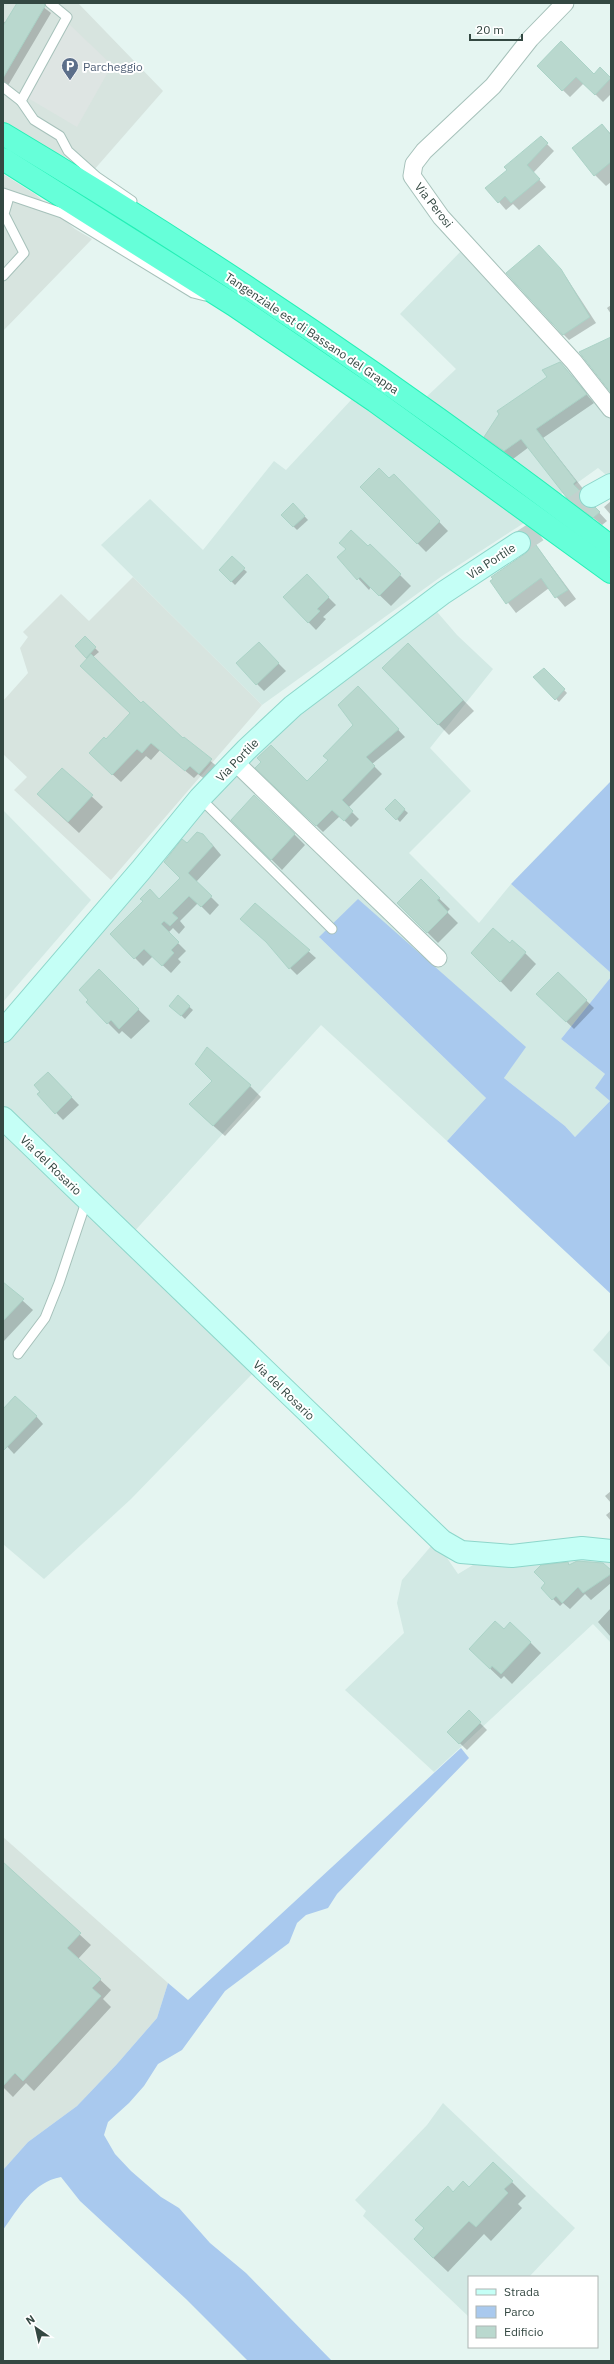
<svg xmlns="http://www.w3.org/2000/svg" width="614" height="2364" viewBox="0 0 614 2364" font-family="'IBM Plex Sans',sans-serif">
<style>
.residential{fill:#d2e9e4}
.industrial{fill:#d7e4df}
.green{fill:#a9c9ee}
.parking{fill:#dee5e3}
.shadow{fill:#0003}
.building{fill:#b9d8ce;stroke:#abd3c7}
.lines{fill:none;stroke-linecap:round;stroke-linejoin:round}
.secondary-tunnel{stroke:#c2d2ce;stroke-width:22;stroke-dasharray:22 11;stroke-linecap:butt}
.lane-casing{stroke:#a6c1ba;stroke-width:11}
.street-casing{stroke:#a6c1ba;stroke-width:19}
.secondary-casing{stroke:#8dd6ca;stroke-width:24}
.highway-casing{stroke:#24f0b6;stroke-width:24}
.lane{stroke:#fff;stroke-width:9}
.street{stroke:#fff;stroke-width:17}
.secondary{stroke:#c5fff6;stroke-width:22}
.highway{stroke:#66ffd9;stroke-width:22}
.labels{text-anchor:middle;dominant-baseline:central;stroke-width:4;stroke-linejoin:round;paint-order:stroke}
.service-label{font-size:12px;fill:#4e5e75;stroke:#fff;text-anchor:start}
.street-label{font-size:12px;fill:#344842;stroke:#fff}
</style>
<rect width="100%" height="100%" fill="#e5f5f1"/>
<g class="residential">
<polygon points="464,248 556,348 611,420 611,474 605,474 598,468 556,498 422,401 456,369 400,314"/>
<polygon points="352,399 524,523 442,576 262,705 101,545 150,499 203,550 274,461 286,470"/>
<polygon points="432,606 457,635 493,669 430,748 471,791 409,853 479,923 511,884 611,973 611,977 561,1039 605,1074 610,1101 575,1137 565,1126 504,1078 525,1047 319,937 486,1098 447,1141 321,1025 132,1234 3,1112 3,1028 228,771"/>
<polygon points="3,810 91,900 3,1002"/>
<polygon points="3,1132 253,1373 131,1499 44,1579 3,1544"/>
<polygon points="611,1329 611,1368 593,1350"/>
<polygon points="432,1545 443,1552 458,1574 478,1562 611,1555 611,1643 593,1624 434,1772 345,1690 404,1633 397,1603 402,1580"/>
<polygon points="443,2103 575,2228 529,2277 469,2277 469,2317 363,2216 366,2211 355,2200 427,2125"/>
</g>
<g class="industrial">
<polygon points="3,3 78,3 163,91 93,171 59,154 58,156 3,125"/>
<polygon points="3,174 35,194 75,229 92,239 3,331"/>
<polygon points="133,577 262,705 111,880 14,790 27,777 3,754 3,701 28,673 20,648 28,637 23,632 61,594 89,621"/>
<polygon points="3,1837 168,1983 157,2018 117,2064 77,2106 28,2142 3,2170"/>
</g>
<g class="green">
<polygon points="611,781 611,973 511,884"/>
<polygon points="358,899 526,1047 504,1078 565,1126 575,1137 610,1101 595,1088 605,1074 561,1039 611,977 611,1294 447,1141 486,1098 319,937"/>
<path d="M461,1748l8,10 -132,136 -9,14 -22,7 -9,8 -8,20 -64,48 -43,59 -24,14 -14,22 -15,17 -21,19 -4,13 11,19 16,17 30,26 18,11 31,35 36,30 86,88h-84l-62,-62 -106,-98 -19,-24c-28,5 -43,32 -58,53v-60l25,-28 49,-36 40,-42 40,-46 11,-35 20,17z"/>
</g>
<polygon class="parking" points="68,23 112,65 77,127 28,98 50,60"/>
<g class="shadow">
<polygon points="18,3 38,3 51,13 3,94 3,21 6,23"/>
<polygon points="538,66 594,75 600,69 611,79 611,94 603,102 584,83 570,97"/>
<polygon points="602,125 611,134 611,182 606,186 595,175"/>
<polygon points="541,138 554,151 533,173 546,187 519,210 513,204 506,210 499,202 508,171"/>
<polygon points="545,252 566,277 596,323 569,340 563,334"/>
<polygon points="611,305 611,314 607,308"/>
<polygon points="560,363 594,403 543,438 584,490 580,493 587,501 588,508 595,508 607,521 602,525 568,497 529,447 513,459 486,437 548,377"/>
<polygon points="394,475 448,531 426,552 362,487 389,480"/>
<polygon points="611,501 611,515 604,507"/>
<polygon points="293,504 308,520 297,530 282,515"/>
<polygon points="532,540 576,599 565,607 549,588 516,613 491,581 527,554 531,549"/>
<polygon points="370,545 411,586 391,606 371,587 369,590 339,558"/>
<polygon points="232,558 247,572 235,585 220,570"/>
<polygon points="306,575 336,605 323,617 326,619 316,630 284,597"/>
<polygon points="85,638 99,652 93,657 141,704 219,768 207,781 198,774 194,778 160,750 151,760 146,756 121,782 98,761 107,740 132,714 76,646"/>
<polygon points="258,643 286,671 264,691 257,684"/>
<polygon points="408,644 474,711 449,735 383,668"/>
<polygon points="544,669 567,693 559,702 535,677"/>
<polygon points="365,695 405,737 372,764 382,774 348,808 359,819 351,827 340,816 323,832 257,768 307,783 329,760 354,725"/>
<polygon points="62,769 103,807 79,833 49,805"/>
<polygon points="395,801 408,813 400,822 387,809"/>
<polygon points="232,820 294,834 305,845 282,870"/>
<polygon points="211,843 221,855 196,882 219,905 210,915 198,903 180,921 185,927 179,934 173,928 168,933 186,951 178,959 181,962 171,973 153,956 143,966 111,934 159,900 181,878 187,845"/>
<polygon points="421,881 450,909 447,912 458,923 438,943 398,903"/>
<polygon points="255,904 316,958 297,975 290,968"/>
<polygon points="510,944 525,953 536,964 511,992 473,953"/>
<polygon points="99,971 150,1021 131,1039 122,1031 119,1034 87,1002"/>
<polygon points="558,973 594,1008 574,1029 545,1001"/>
<polygon points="178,997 193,1010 185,1019 174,1009"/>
<polygon points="48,1073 79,1105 63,1120 38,1094"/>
<polygon points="213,1081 250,1086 261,1097 225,1136 201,1115"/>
<polygon points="3,1283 33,1310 3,1342"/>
<polygon points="3,1411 36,1416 43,1424 14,1454 3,1442"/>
<polygon points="611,1491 611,1503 605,1496"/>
<polygon points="611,1511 611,1521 606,1515"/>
<polygon points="568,1563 570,1566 611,1572 611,1583 591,1600 585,1594 570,1609 563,1603 560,1606 542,1588"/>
<polygon points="611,1608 611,1637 598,1622"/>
<polygon points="504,1631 530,1642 541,1653 512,1684 504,1676 501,1679 481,1660"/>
<polygon points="469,1712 487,1730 467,1750 448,1732"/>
<polygon points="3,1864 91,1945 78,1959 111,1990 103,1999 111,2007 34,2091 26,2083 13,2097 3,2087"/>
<polygon points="512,2182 526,2196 518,2204 522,2208 491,2241 484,2234 448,2272 429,2254 453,2193 469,2188"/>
</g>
<g class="building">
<polygon points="17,3 44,3 45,6 3,78 3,26"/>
<polygon points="561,41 594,74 600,67 611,78 595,95 576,77 562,91 537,66"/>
<polygon points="602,124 611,135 611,162 594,176 572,148"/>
<polygon points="541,136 548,143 527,165 540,179 511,203 505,196 498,203 485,188 507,170 504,167"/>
<polygon points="539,245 561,269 590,317 563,335 506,273"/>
<polygon points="611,337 611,393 579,352"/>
<polygon points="560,362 587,394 536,429 576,481 573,484 580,491 580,502 585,507 595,507 600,512 593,518 567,498 521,439 504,451 484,437 499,414 497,411 547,377 542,370"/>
<polygon points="379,468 389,478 394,474 440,521 417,544 360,487"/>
<polygon points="293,503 305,516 293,527 281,515"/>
<polygon points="351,530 368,546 370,544 401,574 379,596 360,577 357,580 337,557 346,549 339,543"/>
<polygon points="531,538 568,590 555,598 541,578 506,604 490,581 493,579 491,577 526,553 530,548"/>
<polygon points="232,556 245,568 231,582 219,570"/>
<polygon points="307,574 329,597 317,609 320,611 308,623 283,597"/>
<polygon points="85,636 96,647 86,658 75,646"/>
<polygon points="259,642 279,663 256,685 236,663"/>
<polygon points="408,643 463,700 438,725 382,668"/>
<polygon points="91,654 141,703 143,701 183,738 184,737 212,759 199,774 190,766 185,771 151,743 142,753 137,749 112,775 89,753 104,737 106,739 130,713 80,666"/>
<polygon points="544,668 565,689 555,700 533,677"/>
<polygon points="358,686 399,729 366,757 375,766 342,800 353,811 344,821 332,810 316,826 255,768 261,762 257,758 271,745 307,781 328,760 323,756 353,725 338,705"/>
<polygon points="62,768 93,795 68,822 37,794"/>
<polygon points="254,795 295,834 271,860 231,820"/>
<polygon points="395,799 405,809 396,820 385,809"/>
<polygon points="197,832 203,834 213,846 188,873 212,896 201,907 189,896 172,913 178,918 170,926 164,921 161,924 179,942 171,950 174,953 162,966 144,949 134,959 110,934 143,901 140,899 150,889 159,899 180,878 164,862 182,839 187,843"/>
<polygon points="421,879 440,898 437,900 448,912 427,933 397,903"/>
<polygon points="255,903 310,950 289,969 266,942 240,919"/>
<polygon points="493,928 510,943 512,940 526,952 500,982 471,953"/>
<polygon points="99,969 139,1009 119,1029 111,1020 107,1024 86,1002 88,1000 79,990"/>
<polygon points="558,972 587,1000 566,1022 536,994"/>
<polygon points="178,995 190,1006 181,1016 169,1006"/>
<polygon points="207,1047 251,1085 213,1126 189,1104 212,1081 195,1064"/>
<polygon points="48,1072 72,1097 55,1114 37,1094 40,1092 34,1085"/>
<polygon points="3,1282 24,1299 3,1321"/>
<polygon points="15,1396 37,1416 3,1451 3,1409"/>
<polygon points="577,1561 603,1563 611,1570 611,1574 583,1593 578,1587 562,1603 556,1596 552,1600 541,1588 545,1583 534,1572 541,1565 568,1562 569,1565"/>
<polygon points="495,1621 504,1629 510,1622 531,1642 501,1674 492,1666 490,1669 469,1649"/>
<polygon points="469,1710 481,1722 459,1744 447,1732"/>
<polygon points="3,1862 81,1933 67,1948 101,1979 92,1988 101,1996 23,2081 15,2073 3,2086"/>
<polygon points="493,2162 513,2181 504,2189 508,2193 476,2227 469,2221 433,2258 414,2239 424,2228 415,2220 448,2186 453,2192 463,2181 469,2187"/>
</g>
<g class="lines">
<polyline class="secondary-tunnel" points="519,543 591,496"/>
<defs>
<g id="lane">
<polyline points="50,3 67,17 21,101 34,120 60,136 68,151 97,177 132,201"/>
<polyline points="3,87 21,101"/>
<polyline points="3,193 62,213 193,293 205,296"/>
<polyline points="3,276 24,253 4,214 9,197"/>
<polyline points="200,798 332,929"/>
<polyline points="18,1354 45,1318 59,1283 87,1199"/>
</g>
<g id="street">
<polyline points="565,3 530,39 493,86 424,151 414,164 412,176 441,217 574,362 611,409"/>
<polyline points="235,762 438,958"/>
</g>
<g id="secondary">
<polyline points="591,496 611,485"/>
<polyline points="3,1031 141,870 200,798 246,750 293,706 443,593 519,543"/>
<polyline points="3,1118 442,1541 461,1552 512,1556 582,1548 611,1551"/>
</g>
<g id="highway">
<path d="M3,134c210,125 414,264 608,413"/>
<polyline points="3,159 234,305 375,401 611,572"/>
</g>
</defs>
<use href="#lane" class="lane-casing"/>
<use href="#street" class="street-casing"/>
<use href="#secondary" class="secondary-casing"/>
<use href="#highway" class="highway-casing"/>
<use href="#lane" class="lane"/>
<use href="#street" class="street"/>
<use href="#secondary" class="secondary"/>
<use href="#highway" class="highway"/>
</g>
<defs>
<symbol id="parking-pin" viewBox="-11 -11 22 30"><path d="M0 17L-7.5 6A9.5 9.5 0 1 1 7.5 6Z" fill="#5c6f8a" stroke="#fff"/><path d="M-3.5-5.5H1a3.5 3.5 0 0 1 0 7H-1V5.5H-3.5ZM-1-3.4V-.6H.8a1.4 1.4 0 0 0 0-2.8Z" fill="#fff"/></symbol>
</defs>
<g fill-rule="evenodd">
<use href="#parking-pin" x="60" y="56" width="20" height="27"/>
</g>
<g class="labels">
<g class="service-label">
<text x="83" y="66">Parcheggio</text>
</g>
<g class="street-label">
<text transform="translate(434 205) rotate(52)">Via Perosi</text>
<text transform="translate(312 333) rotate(34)">Tangenziale est di Bassano del Grappa</text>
<text transform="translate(491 561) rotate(-33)">Via Portile</text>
<text transform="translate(237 760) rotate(-46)">Via Portile</text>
<text transform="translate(51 1165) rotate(44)">Via del Rosario</text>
<text transform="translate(284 1390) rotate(44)">Via del Rosario</text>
</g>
</g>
<rect width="614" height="2364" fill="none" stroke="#344842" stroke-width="8"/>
<rect x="468" y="2276" width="130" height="72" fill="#ffffff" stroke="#aeb6b3"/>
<rect x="476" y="2289" width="20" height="6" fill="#c5fff6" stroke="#aeb6b3"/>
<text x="504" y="2296" font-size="12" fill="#344842">Strada</text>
<rect x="476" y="2306" width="20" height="12" fill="#a9c9ee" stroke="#aeb6b3"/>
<text x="504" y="2316" font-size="12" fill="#344842">Parco</text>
<rect x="476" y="2326" width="20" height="12" fill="#b9d8ce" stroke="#aeb6b3"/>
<text x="504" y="2336" font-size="12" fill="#344842">Edificio</text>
<g transform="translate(36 2328) rotate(326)" stroke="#ffffff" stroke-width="3" paint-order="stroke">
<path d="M0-3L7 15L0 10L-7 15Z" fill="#344842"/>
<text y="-6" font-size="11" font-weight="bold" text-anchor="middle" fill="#344842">N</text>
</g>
<path d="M470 34v6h52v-6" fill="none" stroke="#344842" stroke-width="2"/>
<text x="476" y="34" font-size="12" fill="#344842" stroke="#ffffff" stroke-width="3" paint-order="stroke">20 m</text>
</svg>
